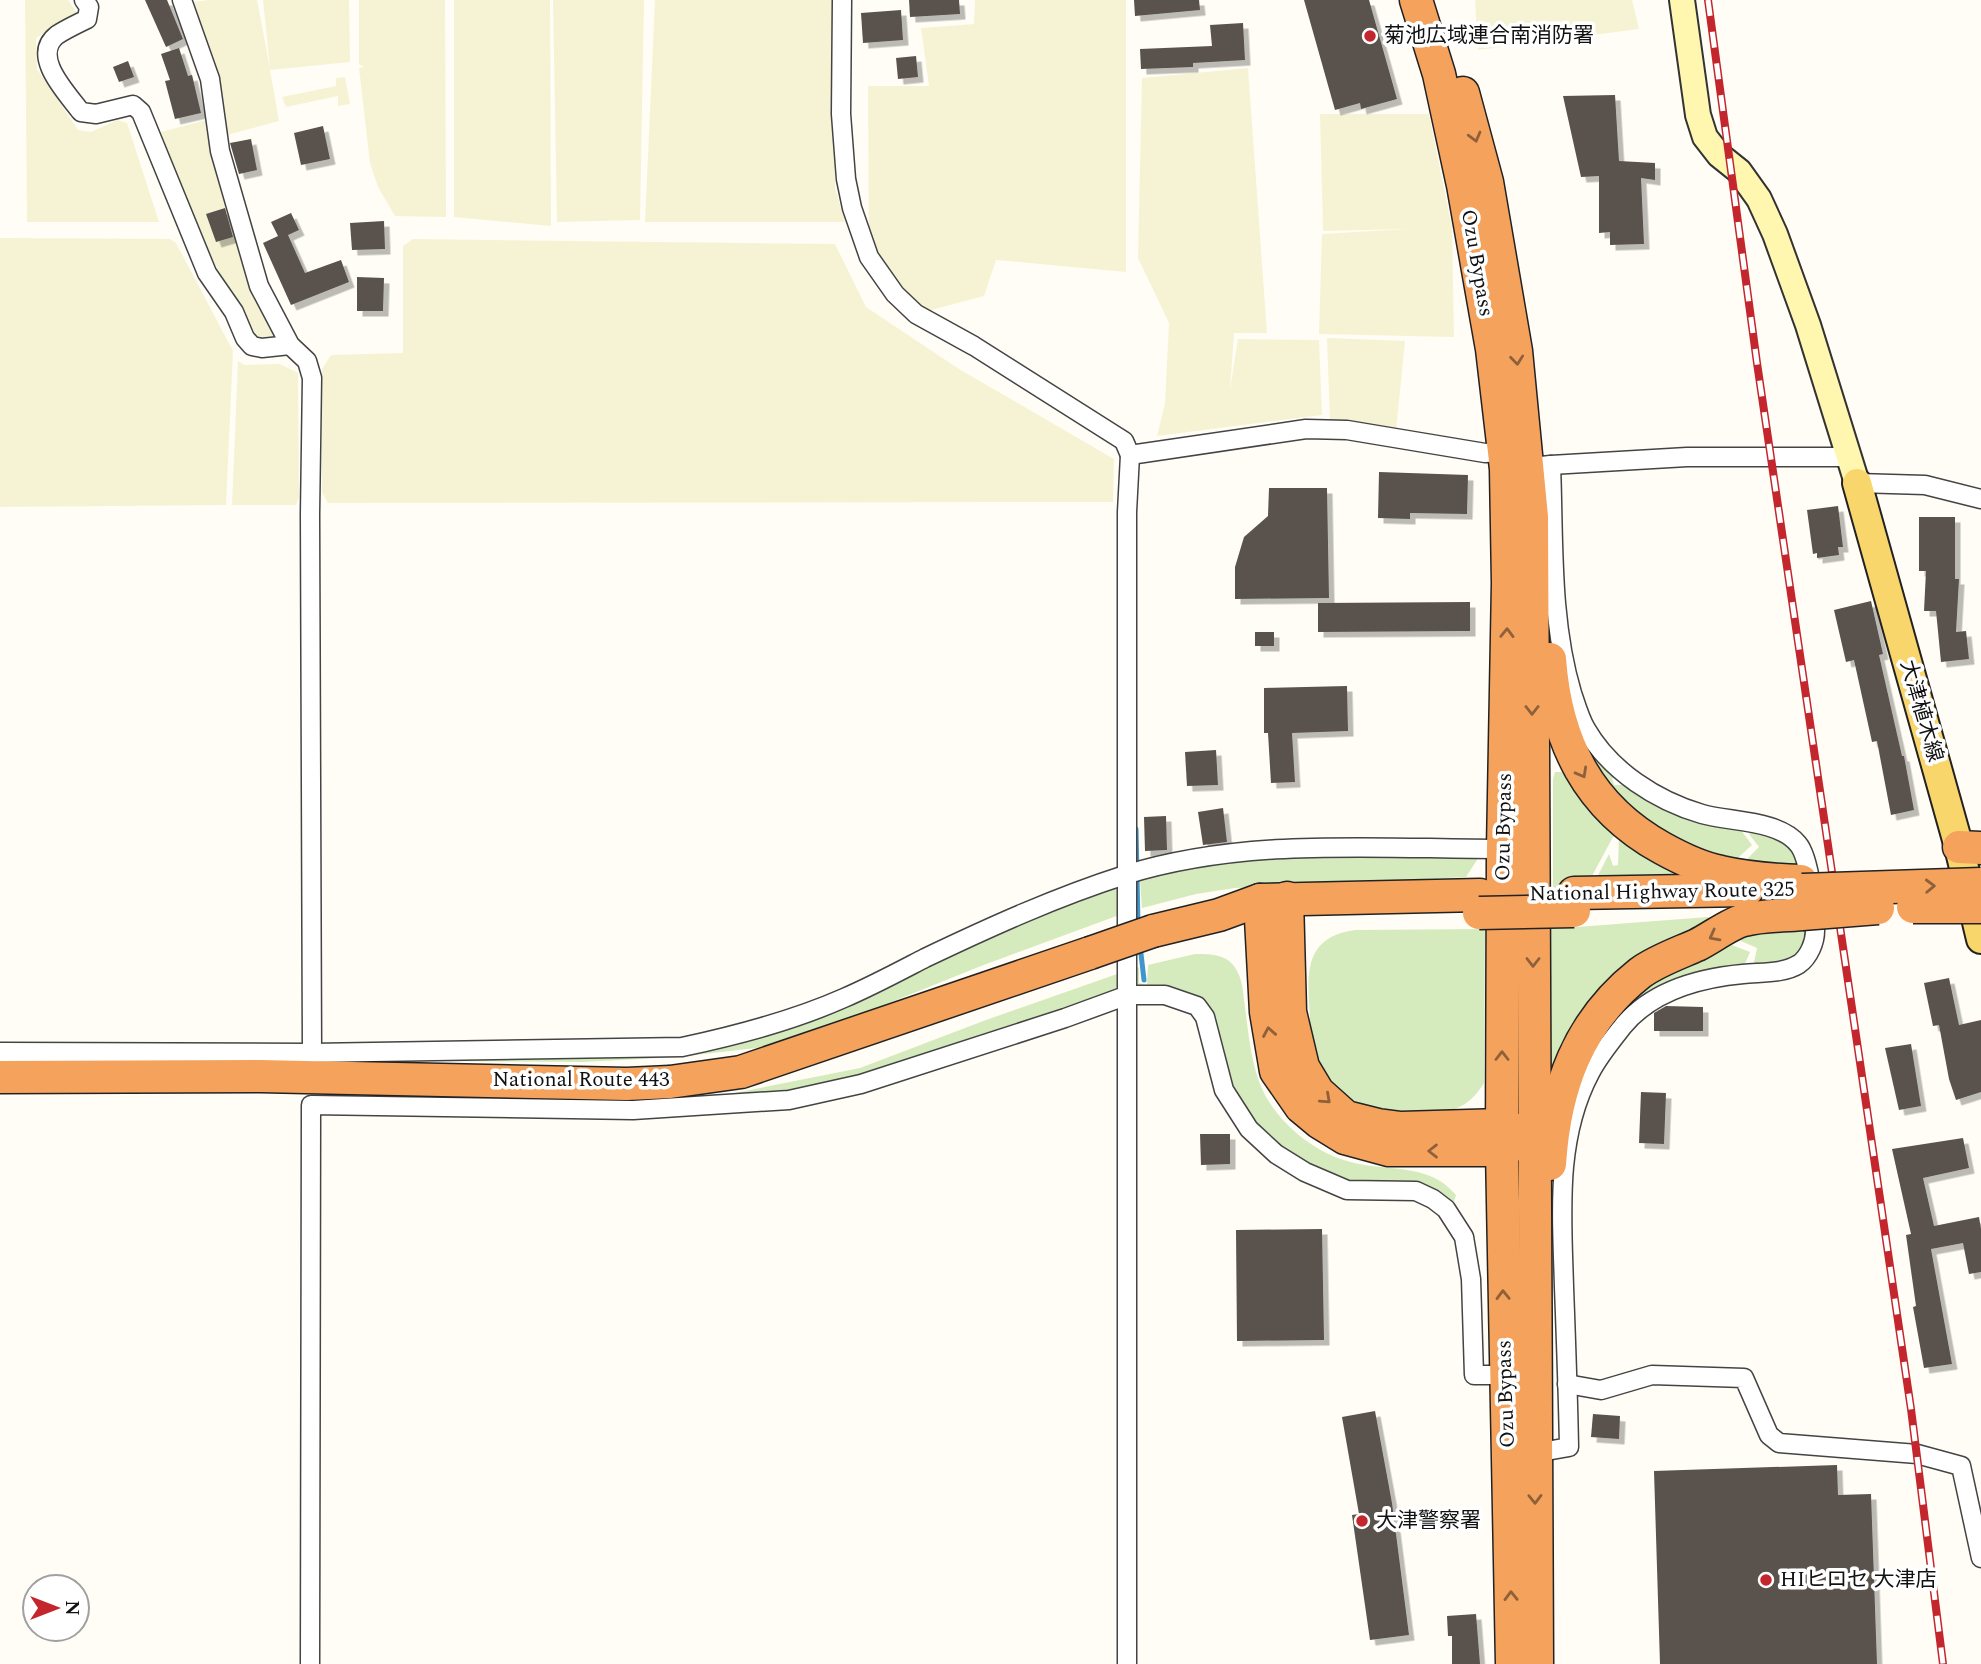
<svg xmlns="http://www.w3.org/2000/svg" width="1981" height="1664" viewBox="0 0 1981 1664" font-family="Spectral,'Noto Sans JP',serif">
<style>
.farmland{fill:#f6f3d4}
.green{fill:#d5ebbd}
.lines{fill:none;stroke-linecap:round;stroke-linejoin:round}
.stream{stroke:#3f96cf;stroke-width:5}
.building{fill:#5a524d;filter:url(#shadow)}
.street-casing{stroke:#444;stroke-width:21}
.secondary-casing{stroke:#333;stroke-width:28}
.primary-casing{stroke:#222;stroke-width:32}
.highway-casing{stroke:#222;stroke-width:35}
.street{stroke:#fff;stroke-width:18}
.secondary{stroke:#fff6b0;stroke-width:24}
.primary{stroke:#f9d66b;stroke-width:28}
.highway{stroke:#f5a25d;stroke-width:32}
.rail-casing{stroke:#c4262e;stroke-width:8}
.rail{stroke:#fff;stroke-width:5;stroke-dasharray:16;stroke-linecap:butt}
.highway-bridge-casing{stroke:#222;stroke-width:35;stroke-linecap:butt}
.highway-bridge{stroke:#f5a25d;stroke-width:32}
.oneway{stroke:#8e613b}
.poi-dot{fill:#c4262e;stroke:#fff;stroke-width:2.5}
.labels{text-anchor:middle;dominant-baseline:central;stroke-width:7;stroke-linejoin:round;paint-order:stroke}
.poi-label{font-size:21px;fill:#111;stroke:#fff;text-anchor:start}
.street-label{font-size:21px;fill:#111;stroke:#fff}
</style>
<defs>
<filter id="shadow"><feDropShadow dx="5.5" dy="5.5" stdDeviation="0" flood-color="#0004"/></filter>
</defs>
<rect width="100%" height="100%" fill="#fffdf5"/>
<g class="farmland">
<polygon points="25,0 68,0 76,12 36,38 37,69 78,130 91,132 117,120 127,123 159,222 27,222"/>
<polygon points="208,0 257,0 270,68 263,0 349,0 350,62 270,70 279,121 223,136 188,3"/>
<polygon points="359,0 445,0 446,217 395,216 378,187 370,163 359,68 364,67 359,64"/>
<polygon points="454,0 550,0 551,226 454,217"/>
<polygon points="553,0 644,0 640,220 557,222"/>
<polygon points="655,0 834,0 835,188 845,222 645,222"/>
<polygon points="975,0 1126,0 1126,272 996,260 984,296 916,314 869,257 868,86 929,86 921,28 974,24"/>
<polygon points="1475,0 1632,0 1639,29 1478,50"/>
<polygon points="1248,68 1267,333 1234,333 1230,390 1238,339 1319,340 1322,415 1157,436 1165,404 1169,323 1138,258 1142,78"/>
<polygon points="345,77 350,104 338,106 338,96 286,107 282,97 336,86 336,78"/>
<polygon points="1320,114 1429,114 1452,228 1454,337 1319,334 1322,234 1407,229 1323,231"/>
<polygon points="210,119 281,329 274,341 252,338 245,320 190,217 161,132"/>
<polygon points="0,238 170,239 176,243 233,351 226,505 0,507"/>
<polygon points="413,239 835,244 866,307 959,369 1114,459 1113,502 328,503 322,492 322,369 331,355 403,353 403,246"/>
<polygon points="1327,338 1405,341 1396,431 1330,420"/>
<polygon points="238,361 245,365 280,364 298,373 299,497 296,505 232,505"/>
</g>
<g class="green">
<polygon points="1597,758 1620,778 1612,778 1614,785 1631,785 1738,826 1752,845 1730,865 1690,852 1618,801 1591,760"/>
<polygon points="1555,772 1575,772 1700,874 1591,889 1609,854 1613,866 1618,865 1619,835 1614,835 1585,889 1553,890 1553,779"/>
<polygon points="1752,830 1787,842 1803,865 1741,865 1759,847 1749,834"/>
<polygon points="1283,855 1477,855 1477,860 1466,877 1235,888 1196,894 1142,908 1140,879 1149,874 1245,858"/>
<polygon points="1113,887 1121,891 1122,914 981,966 802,1038 756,1048 678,1057 583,1062 425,1061 344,1065 332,1063 330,1060 708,1047 1053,906"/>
<polygon points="1708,917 1712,921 1550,1082 1551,929"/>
<path d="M1788,928l20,1c-7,39 -19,33 -55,38l4,-19 -16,-7v-4z"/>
<path d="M1485,929l-1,154c-16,26 -33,30 -63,29 -20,0 -45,2 -63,-7 -12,-6 -36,-30 -41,-42 -7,-13 -7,-33 -7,-47 -3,-41 -7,-79 45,-86z"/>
<polygon points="1726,943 1750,952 1744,966 1648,996 1566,1093 1626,994"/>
<path d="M1195,954c15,0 30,0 39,12 9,12 9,27 11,41 4,31 7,67 23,93 17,28 48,52 79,61 39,12 81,0 109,34l-3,10 -124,-27 -63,-39 -35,-50 -19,-68 -79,-35 -2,-16 8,-3v16l8,2 1,-20z"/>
<polygon points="1120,973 1121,989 1113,995 823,1087 742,1098 678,1104 318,1099 317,1095 457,1095 619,1100 730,1094 860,1068 986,1020"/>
</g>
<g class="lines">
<g class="stream">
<polyline points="1136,829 1138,925"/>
<polyline points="1140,945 1144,980"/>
</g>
</g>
<g class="building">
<polygon points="145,0 167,0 183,39 166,47"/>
<polygon points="909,0 959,0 960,14 910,17"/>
<polygon points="1134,0 1199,0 1200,10 1135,16"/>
<polygon points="1304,0 1369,0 1397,99 1361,109 1360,103 1335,110"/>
<polygon points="901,10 903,40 863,43 861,13"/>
<polygon points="1243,23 1245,60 1193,63 1193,67 1141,69 1140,49 1212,46 1210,25"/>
<polygon points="179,48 188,76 192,75 201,113 175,119 165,81 170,80 161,54"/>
<polygon points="916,56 918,77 898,79 896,58"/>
<polygon points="128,61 134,77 119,82 113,67"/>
<polygon points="1615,95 1619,161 1655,163 1655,180 1641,178 1644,244 1610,245 1610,232 1599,233 1599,176 1581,177 1563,96"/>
<polygon points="323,126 330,159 301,165 294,133"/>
<polygon points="251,139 257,170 239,174 230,143"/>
<polygon points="225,208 233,237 216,242 206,214"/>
<polygon points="291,213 299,230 288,235 305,273 341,260 349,282 291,305 263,243 278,236 271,222"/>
<polygon points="384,221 385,249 352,250 350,223"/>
<polygon points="357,277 384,278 383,311 357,311"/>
<polygon points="1379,472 1468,475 1467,514 1410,513 1410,519 1378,518"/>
<polygon points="1269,488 1327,488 1329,598 1235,599 1235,567 1244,537 1268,516"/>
<polygon points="1838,506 1843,547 1838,547 1839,555 1817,558 1817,553 1813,554 1807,510"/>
<polygon points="1919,517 1955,517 1955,579 1959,579 1956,632 1966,631 1969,659 1941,662 1936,611 1924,611 1926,571 1919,571"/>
<polygon points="1871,601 1883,654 1879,655 1902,756 1904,756 1914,810 1891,815 1877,741 1872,742 1854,660 1846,662 1834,610"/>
<polygon points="1470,602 1470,631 1318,632 1318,603"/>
<rect x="1255" y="632" width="19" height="14"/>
<polygon points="1347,686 1348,731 1292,733 1295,782 1271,783 1268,733 1264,733 1264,688"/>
<polygon points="1216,750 1218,785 1187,786 1185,752"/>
<polygon points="1223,808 1227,842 1203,845 1198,812"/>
<polygon points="1166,816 1167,850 1145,851 1144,817"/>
<polygon points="1949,978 1959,1025 1981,1020 1981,1092 1956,1100 1949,1079 1939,1025 1933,1026 1924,983"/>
<polygon points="1666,1006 1703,1007 1703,1031 1654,1031 1654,1013"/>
<polygon points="1911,1044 1921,1106 1899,1110 1885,1048"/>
<polygon points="1641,1092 1666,1093 1664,1144 1639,1143"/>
<polygon points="1200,1134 1230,1134 1230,1164 1201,1165"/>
<polygon points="1963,1138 1969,1168 1923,1178 1934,1226 1979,1217 1981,1229 1981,1272 1969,1274 1963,1243 1931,1249 1952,1364 1924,1368 1913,1307 1916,1306 1906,1235 1911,1234 1892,1149"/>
<polygon points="1322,1229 1324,1340 1237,1341 1236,1230"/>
<polygon points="1375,1411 1392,1503 1409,1635 1370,1640 1352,1515 1359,1514 1342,1417"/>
<polygon points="1593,1414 1620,1416 1619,1439 1591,1437"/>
<polygon points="1837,1465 1838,1495 1871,1494 1877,1664 1660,1664 1654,1471"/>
<polygon points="1476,1614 1480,1664 1452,1664 1452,1636 1448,1636 1447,1616"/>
</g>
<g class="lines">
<defs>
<g id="street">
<path d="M84,0l5,7 -2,12c-10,5 -21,10 -30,16 -27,21 10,58 24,77l15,2 37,-9 8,7 66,161 27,39 11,26 7,8 10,2 28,-3"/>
<polyline points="182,0 210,79 220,151 259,286 290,345 307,361 312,378 310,514 312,1053"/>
<polyline points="842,0 841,114 846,179 852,208 869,257 895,294 916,314 974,346 1124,441 1130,455"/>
<polyline points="1551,465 1687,457 1850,457"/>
<path d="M1520,468l31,-3c3,75 -1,155 21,228 4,12 8,26 14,36 24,42 71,72 116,85 28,8 77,6 96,30 12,14 17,67 17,87 0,11 -6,26 -16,33 -16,10 -38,8 -56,10 -44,4 -91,17 -120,52 -11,14 -25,31 -33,47 -35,66 -28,142 -26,214 2,53 4,106 5,160l-34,6"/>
<polyline points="1857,483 1925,485 1981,499"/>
<path d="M0,1052l312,1 370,-6c56,-12 110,-26 162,-49 28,-12 54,-26 81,-40 65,-31 131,-61 200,-83 122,-38 252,-26 378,-26"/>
<polyline points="1567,1384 1601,1390 1652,1375 1744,1378 1769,1435 1779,1443 1917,1454 1961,1466 1981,1558"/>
<polyline points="310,1664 311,1105 633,1110 789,1100 861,1084 1065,1018 1128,995 1165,995 1197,1006 1205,1017 1224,1090 1249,1129 1276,1154 1305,1172 1347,1190 1416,1191 1433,1199 1446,1209 1464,1237 1471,1279 1474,1375 1505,1375"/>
<polyline points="1127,1664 1127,512 1130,455 1306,429 1347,430 1485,453 1504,452"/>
</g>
<polyline id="secondary" points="1682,0 1698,115 1705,137 1719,155 1739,171 1759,199 1775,234 1808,325 1857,483"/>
<polyline id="primary" points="1857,483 1959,847 1981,939"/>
<g id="highway">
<polyline points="1416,0 1439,74 1463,185 1492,349 1506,469 1508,583 1503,849 1502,1150 1512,1664"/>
<polyline points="1463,93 1487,182 1516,351 1532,517 1537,1664"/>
<path d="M1550,659c6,83 38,148 112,189 18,10 39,20 59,24 26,6 53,8 80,9"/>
<polyline points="1959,847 1981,848"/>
<polyline points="1574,893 1747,890"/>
<polyline points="1287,898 1290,1012 1303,1067 1318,1092 1346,1117 1378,1125 1401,1128 1502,1125 1519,1131"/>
<polyline points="1260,900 1266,1012 1276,1071 1301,1107 1319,1122 1345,1138 1389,1150 1502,1150 1521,1142"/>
<polyline points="1153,931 1219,915 1260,900 1480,895"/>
<polyline points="0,1077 260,1076 627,1084 670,1082 741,1072 1090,953"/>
<path d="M1550,1164c5,-77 28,-142 90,-191 16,-12 39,-20 57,-28 14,-7 34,-22 47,-25 19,-5 40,-4 58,-6"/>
</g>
</defs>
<use href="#street" class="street-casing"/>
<use href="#secondary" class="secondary-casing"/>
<use href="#primary" class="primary-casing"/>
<use href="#highway" class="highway-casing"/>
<use href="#street" class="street"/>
<use href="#secondary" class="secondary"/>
<use href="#primary" class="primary"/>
<use href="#highway" class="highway"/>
<defs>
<polyline id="rail" points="1708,0 1757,363 1911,1409 1943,1664"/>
</defs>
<use href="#rail" class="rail-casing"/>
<use href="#rail" class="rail"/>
<defs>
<g id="highway-bridge">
<polyline points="1802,890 1981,884"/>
<polyline points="1913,907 1981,907"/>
<polyline points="1479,913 1574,911"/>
<polyline points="1802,914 1878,908"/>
<polyline points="1090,953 1153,931"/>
</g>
</defs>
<use href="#highway-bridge" class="highway-bridge-casing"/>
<use href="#highway-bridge" class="highway-bridge"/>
</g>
<defs><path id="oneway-chevron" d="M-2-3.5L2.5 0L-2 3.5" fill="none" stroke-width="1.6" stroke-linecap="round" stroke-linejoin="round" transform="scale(1.75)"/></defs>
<g class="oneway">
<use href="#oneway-chevron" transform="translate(1475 137) rotate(75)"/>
<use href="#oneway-chevron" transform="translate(1517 360) rotate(84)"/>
<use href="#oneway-chevron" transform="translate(1507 633) rotate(-89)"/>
<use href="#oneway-chevron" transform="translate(1532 710) rotate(90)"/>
<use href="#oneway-chevron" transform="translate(1582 773) rotate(61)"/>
<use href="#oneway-chevron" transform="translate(1930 886) rotate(-2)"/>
<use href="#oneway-chevron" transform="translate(1714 936) rotate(152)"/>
<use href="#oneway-chevron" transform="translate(1533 962) rotate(90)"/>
<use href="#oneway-chevron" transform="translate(1269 1032) rotate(-100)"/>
<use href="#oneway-chevron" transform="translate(1502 1056) rotate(-90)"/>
<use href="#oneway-chevron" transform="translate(1326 1099) rotate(42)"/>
<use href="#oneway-chevron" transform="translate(1433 1151) rotate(180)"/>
<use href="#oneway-chevron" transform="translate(1503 1295) rotate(-91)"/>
<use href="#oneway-chevron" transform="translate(1535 1499) rotate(89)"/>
<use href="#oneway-chevron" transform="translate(1511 1596) rotate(-91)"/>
</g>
<g class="poi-dot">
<circle cx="1370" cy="36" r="7"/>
<circle cx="1362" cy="1521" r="7"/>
<circle cx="1766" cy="1580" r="7"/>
</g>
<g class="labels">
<g class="poi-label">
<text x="1384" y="36">菊池広域連合南消防署</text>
<text x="1376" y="1521">大津警察署</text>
<text x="1780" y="1580">HIヒロセ 大津店</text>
</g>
<g class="street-label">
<text transform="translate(1477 263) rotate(80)">Ozu Bypass</text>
<text transform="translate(1921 711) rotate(74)">大津植木線</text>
<text transform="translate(1504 827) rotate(-89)">Ozu Bypass</text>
<text transform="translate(1662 892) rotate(-1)">National Highway Route 325</text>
<text x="581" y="1080">National Route 443</text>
<text transform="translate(1506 1394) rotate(-92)">Ozu Bypass</text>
</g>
</g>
<g transform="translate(56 1608) rotate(90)"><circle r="33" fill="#ffffff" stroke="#a0a0a0" stroke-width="2"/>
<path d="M0-5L12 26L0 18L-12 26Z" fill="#c4262e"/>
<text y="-10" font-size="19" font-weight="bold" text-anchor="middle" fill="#111111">N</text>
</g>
</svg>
